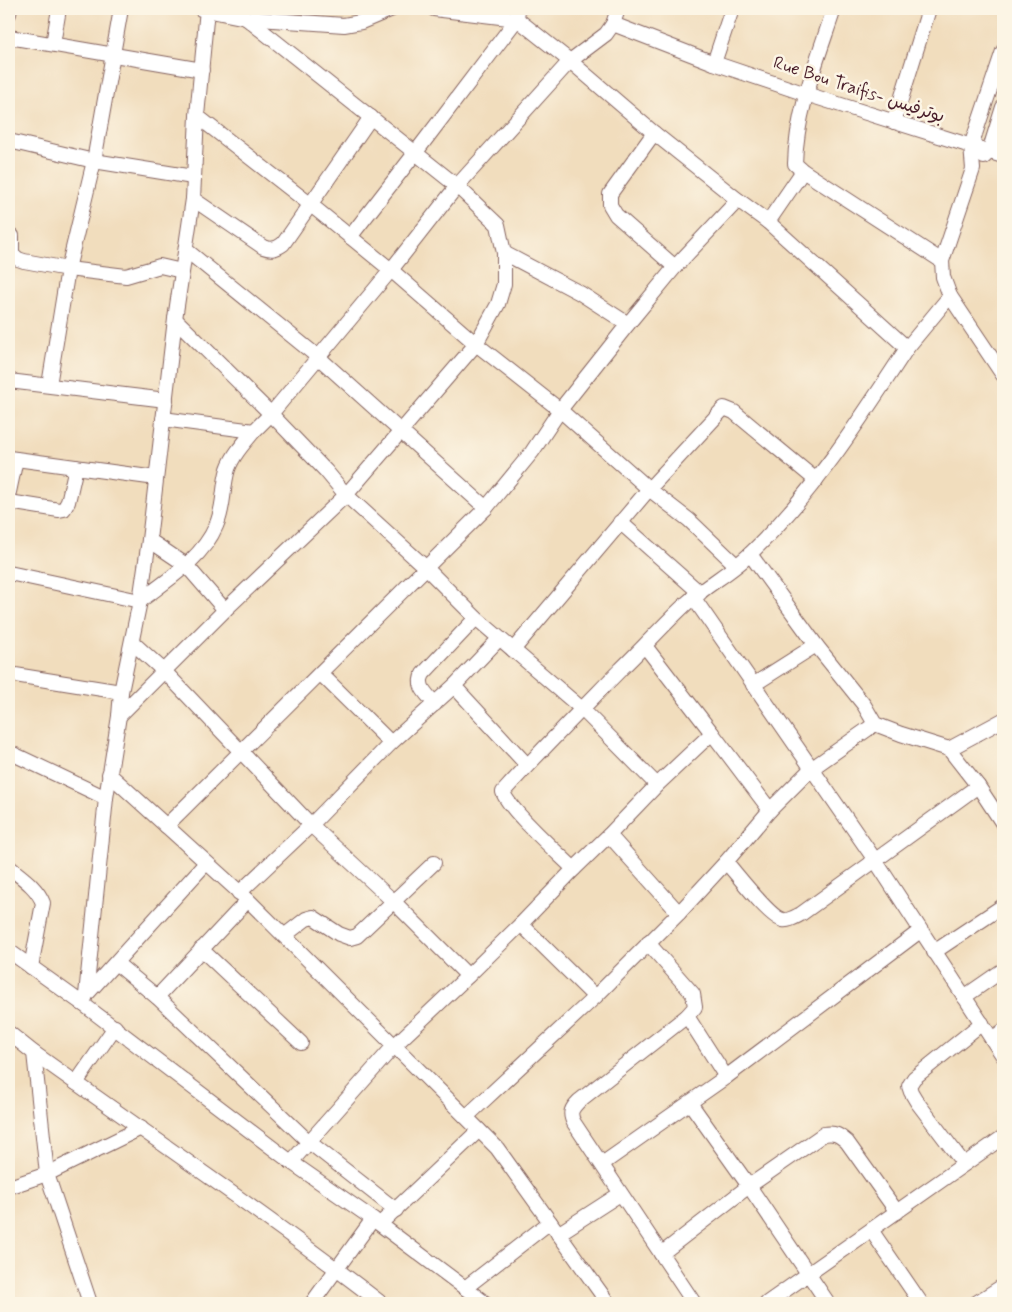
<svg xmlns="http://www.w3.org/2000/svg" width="1012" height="1312" viewBox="0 0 1012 1312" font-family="Mynerve,'Playpen Sans Arabic',sans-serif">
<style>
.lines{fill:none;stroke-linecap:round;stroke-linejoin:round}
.minor-casing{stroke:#84625e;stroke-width:16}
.minor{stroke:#fff;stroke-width:14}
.labels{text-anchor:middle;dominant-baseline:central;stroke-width:5;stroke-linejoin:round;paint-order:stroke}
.street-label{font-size:18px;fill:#4a1f2b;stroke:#fcf5e5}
</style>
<rect width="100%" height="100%" fill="#fcf5e5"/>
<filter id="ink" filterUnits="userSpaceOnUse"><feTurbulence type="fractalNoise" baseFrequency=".02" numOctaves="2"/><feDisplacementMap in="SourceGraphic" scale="10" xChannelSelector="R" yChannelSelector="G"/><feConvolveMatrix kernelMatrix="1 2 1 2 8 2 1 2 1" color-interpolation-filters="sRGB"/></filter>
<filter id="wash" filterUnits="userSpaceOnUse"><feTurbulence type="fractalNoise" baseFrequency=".0096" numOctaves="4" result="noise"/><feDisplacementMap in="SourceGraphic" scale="20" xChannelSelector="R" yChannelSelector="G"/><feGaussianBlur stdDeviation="1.12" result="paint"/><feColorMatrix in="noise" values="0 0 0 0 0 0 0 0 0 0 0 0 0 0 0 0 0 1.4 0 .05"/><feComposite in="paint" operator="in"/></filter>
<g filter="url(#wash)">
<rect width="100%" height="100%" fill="#f1ddbd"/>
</g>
<g filter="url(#ink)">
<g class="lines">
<defs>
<g id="minor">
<polyline points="201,9 246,18 344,25 361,22 392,9"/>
<polyline points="434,9 517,19 570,61 606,34 613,24 618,9"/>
<path d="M834,9c-16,49 -38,103 -39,155l8,7 139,90"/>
<polyline points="9,14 10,9"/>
<polyline points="613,24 714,63 806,94 1003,156"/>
<polyline points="9,37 202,70"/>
<polyline points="53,44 59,9"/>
<polyline points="1003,51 971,146 973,169 942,261 943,277 950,296 1003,375"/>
<polyline points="714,63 732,9"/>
<polyline points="197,116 311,205 391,270 476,344 560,410 649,489 689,520 736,565"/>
<polyline points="894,122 929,9"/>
<polyline points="654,133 610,194 610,205 616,215 675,267"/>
<polyline points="9,141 94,161 193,177"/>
<polyline points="984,157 989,152 1003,107"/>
<polyline points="803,171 768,222 907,348 950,296"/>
<path d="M193,199l70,48c8,3 13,2 20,-3l88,-127"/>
<polyline points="9,234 12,236 12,254 18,259 24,261 68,269 126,276 160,266 182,271"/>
<polyline points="350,237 416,152 517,19 518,9"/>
<polyline points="186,250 318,357 486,508"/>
<polyline points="504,253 580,293 628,324"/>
<polyline points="175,319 271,414 391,270 457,186 570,61 654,133 738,200"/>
<polyline points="9,381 166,400"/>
<polyline points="49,385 68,269 94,161 121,9"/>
<polyline points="163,419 254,431 271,414 326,471 346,495 425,567 476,618 582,709 657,785 712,733 645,646"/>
<polyline points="9,458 156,478"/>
<polyline points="9,492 16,459"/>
<polyline points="9,502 59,510 64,509 68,502 76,467"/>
<polyline points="620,522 700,593"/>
<polyline points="149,540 186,565 225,610"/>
<polyline points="750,554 816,645 864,705 875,724 901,734 949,749 978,786 1003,824"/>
<path d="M9,573l131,28c27,-21 62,-42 76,-75 9,-20 6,-37 12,-57 5,-14 16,-26 26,-38"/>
<polyline points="693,597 875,860 1003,1056"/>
<polyline points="499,639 454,686 527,765"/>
<polyline points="132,642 165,672 311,825 393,901 468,976 521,924 574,869"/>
<polyline points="513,650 649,489 724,408 734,412 816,480"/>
<polyline points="320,673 391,743"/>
<polyline points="9,674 121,692"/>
<polyline points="753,685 816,645"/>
<path d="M435,704c-8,-10 -19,-18 -12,-30l53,-56"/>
<polyline points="119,716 225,610 346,495 476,344 498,304 504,284 504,253 498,225 457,186 246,18"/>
<polyline points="712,733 770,810 811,769 875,724"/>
<polyline points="949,749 1003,720"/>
<polyline points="9,752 106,798"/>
<polyline points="109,774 248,900 497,1148 608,1303"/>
<polyline points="657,785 609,835 679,913 726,862"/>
<path d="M770,810l-44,52c10,11 44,56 57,58 6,1 12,-3 18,-6l177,-128"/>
<polyline points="166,826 486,508 532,452 560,410 628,324 675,267 738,200 768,222"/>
<path d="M609,835l-35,34c-15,-15 -66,-60 -71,-77 38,-42 78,-82 118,-123 23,-22 44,-46 67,-67 20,-18 44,-30 63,-49 62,-60 109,-133 156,-205"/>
<path d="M9,867c12,10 28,20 34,36l-12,64"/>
<polyline points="239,893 311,825 391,743 454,686"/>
<polyline points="521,924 595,997"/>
<polyline points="284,936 306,919 313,917 339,934 350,938 357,936 434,863"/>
<path d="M648,943l45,51 2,13 -8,9 -108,85c-8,8 -10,12 -5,22l120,180"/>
<polyline points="201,949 301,1043"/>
<polyline points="9,951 83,1004 86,995 106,798 119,716 121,692 140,601 149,540 175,319 193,199 197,116 207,9"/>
<polyline points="934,952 1003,906"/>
<polyline points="116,963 157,997 248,900"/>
<polyline points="86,995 206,863"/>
<polyline points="157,997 309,1142 394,1046 468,976"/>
<polyline points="964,997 1003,970"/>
<polyline points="83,1004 291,1162 373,1219 485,1303"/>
<polyline points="687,1016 726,1077"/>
<polyline points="9,1033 34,1053 47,1174 9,1187"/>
<polyline points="992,1039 1003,1031"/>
<path d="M34,1053c116,83 234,163 347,250"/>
<polyline points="76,1083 115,1027"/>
<polyline points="690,1103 749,1186 828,1303"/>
<polyline points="466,1117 595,997 679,913"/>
<polyline points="291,1162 309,1142 396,1210"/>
<polyline points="602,1164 726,1077 920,931"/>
<polyline points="964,1164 917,1102 911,1092 909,1086 914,1078 982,1023"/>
<polyline points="380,1224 479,1130"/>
<polyline points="871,1230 921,1303"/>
<polyline points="558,1234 620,1194"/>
<path d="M661,1254l88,-68 75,-52c11,-2 15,1 23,8l50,70"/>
<polyline points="465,1288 550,1222"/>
<polyline points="90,1303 47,1174 141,1128"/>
<polyline points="312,1303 373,1219"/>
<polyline points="767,1303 1003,1137"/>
<polyline points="976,1303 1003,1286"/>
</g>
</defs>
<use href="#minor" class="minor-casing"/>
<use href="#minor" class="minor"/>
</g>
</g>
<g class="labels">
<g class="street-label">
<text transform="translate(859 90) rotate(18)">Rue Bou Traifis- بوترفيس</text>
</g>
</g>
<rect width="1012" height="1312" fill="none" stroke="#fcf5e5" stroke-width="30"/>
</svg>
